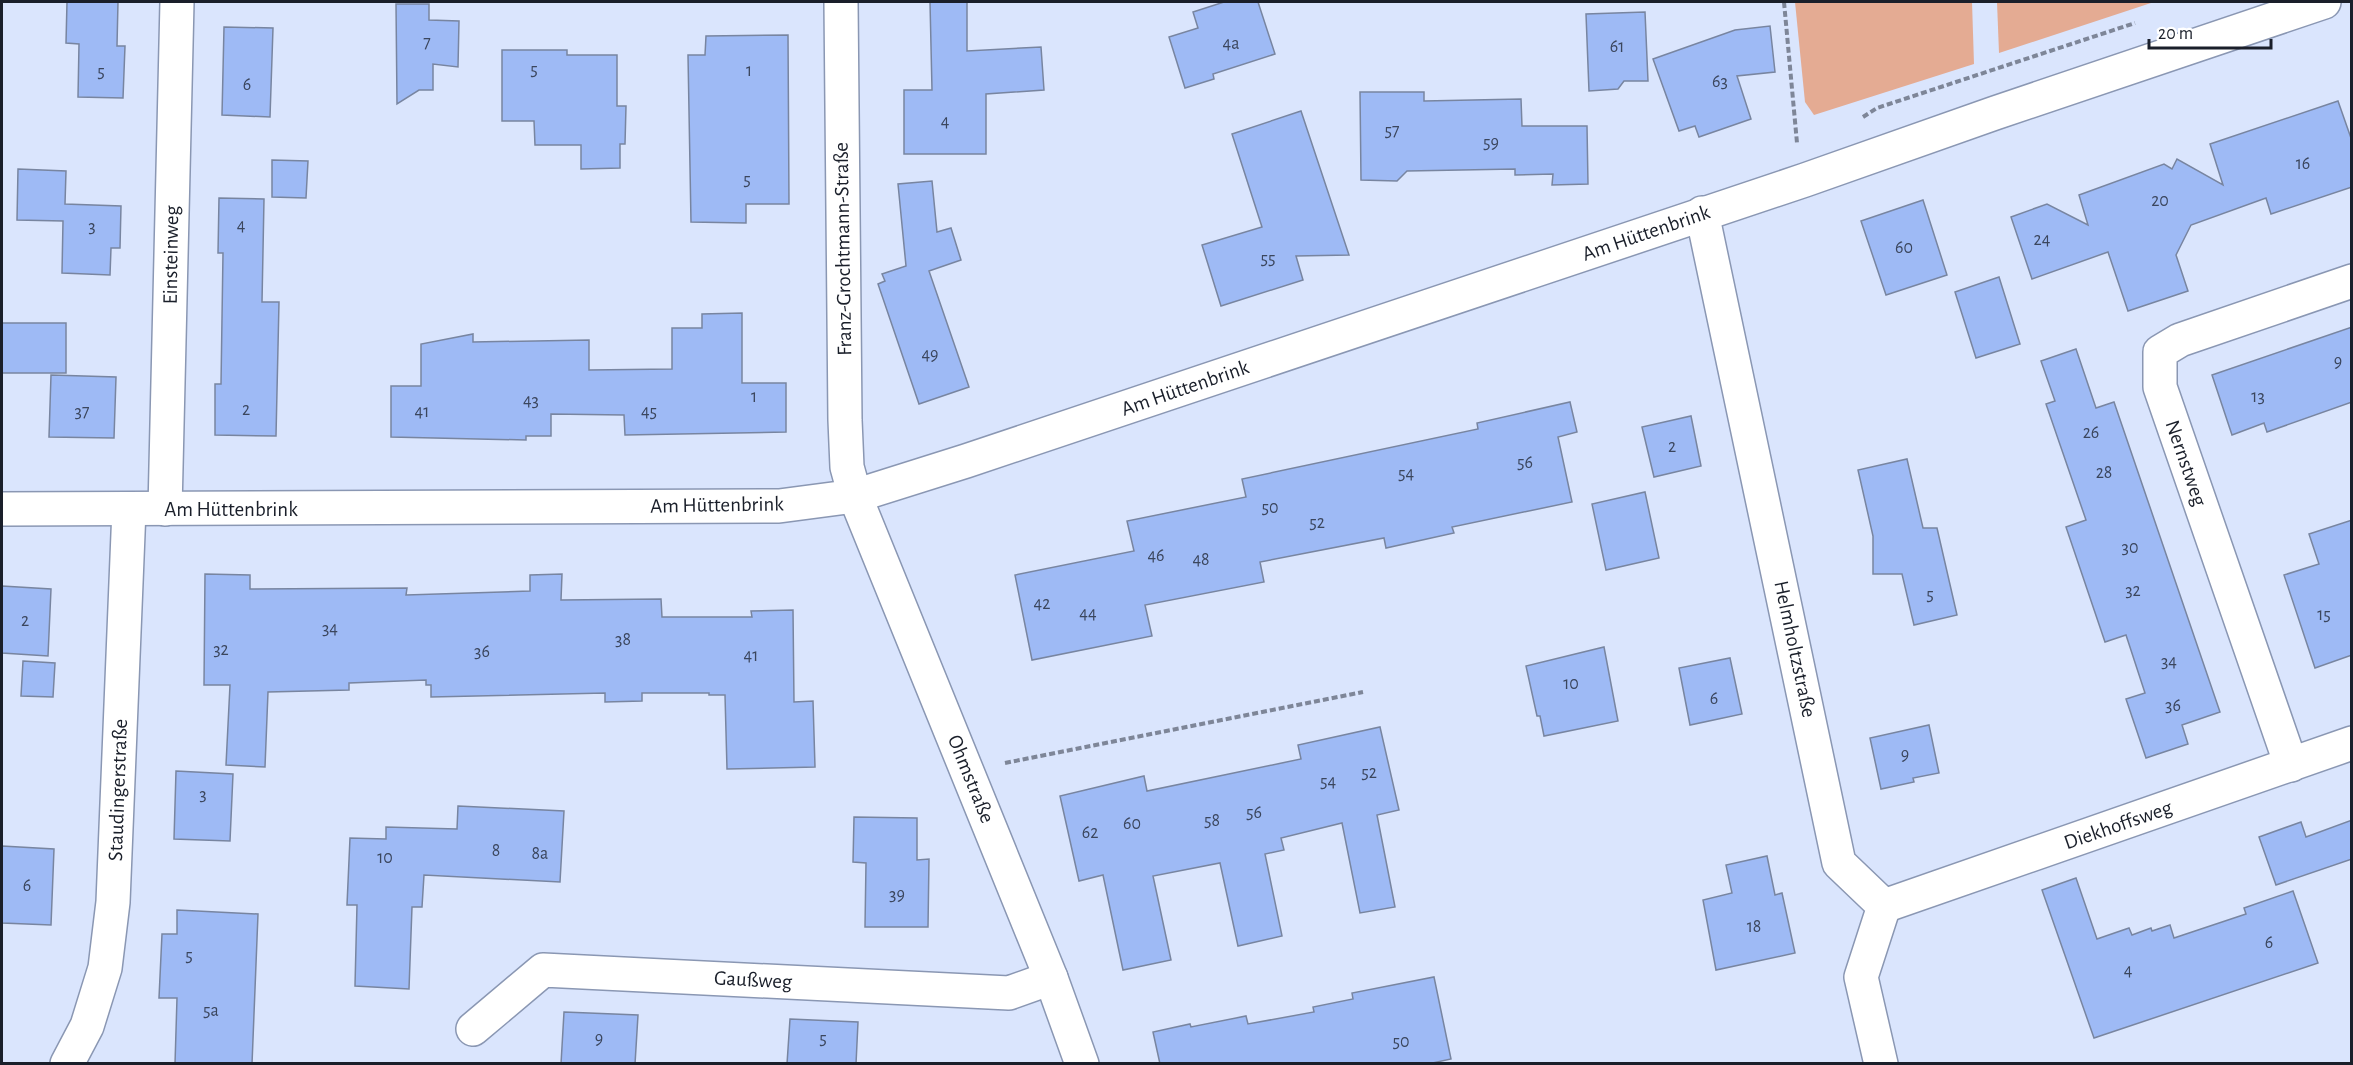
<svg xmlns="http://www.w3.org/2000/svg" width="2353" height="1065" viewBox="0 0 2353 1065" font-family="'Alegreya Sans',sans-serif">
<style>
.green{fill:#e4ab93}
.building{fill:#9ebaf5;stroke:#7885a0;stroke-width:1.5}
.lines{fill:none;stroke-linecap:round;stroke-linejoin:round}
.minor-casing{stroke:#8a97b3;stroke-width:36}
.tertiary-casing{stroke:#8a97b3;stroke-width:36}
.path{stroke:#7e8698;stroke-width:4;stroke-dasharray:6 3;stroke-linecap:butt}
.minor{stroke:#fff;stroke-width:33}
.tertiary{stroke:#fff;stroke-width:33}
.labels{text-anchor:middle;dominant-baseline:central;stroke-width:5;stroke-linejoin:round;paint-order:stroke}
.number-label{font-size:18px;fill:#3b465d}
.street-label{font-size:21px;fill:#1a1f2a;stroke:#fff}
</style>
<rect width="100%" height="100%" fill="#dae5fd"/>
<g class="green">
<polygon points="1795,2 1972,2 1974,64 1814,115 1805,102"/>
<polygon points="1997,2 2154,2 1999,53"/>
</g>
<g class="building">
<polygon points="67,2 118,2 117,46 125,46 123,98 78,97 79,44 66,43"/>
<polygon points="930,2 967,2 967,51 1041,47 1044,90 986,94 986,154 904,154 904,90 932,90"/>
<polygon points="1224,2 1258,2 1275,54 1213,74 1214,79 1185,88 1169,37 1198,28 1193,12"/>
<polygon points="396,4 429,4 429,20 459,21 458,67 433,64 433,90 419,90 397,104"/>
<polygon points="1645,12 1648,81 1624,81 1618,89 1589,91 1586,14"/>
<polygon points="1770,26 1775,72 1737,76 1751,119 1699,137 1695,126 1679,131 1653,59 1735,30"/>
<polygon points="224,27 273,28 270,117 222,115"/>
<polygon points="788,35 789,204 746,204 746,223 691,222 688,55 705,55 706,36"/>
<polygon points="502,50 567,50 567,55 617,55 617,106 626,106 625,144 620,144 620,168 581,169 581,145 535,145 534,121 502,121"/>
<polygon points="1360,92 1424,92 1424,101 1521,99 1522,126 1587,126 1588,184 1552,185 1553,174 1515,175 1515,169 1407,171 1397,181 1361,180"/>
<polygon points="2338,101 2352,141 2352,187 2271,214 2266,198 2191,225 2176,255 2188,291 2128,311 2108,252 2032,279 2011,217 2047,204 2088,225 2079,195 2164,164 2172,169 2177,159 2223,185 2210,144"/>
<polygon points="1301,111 1349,255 1296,256 1303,280 1221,306 1202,245 1262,227 1232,134"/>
<polygon points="272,160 308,161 306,198 272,197"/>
<polygon points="18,169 66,171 65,204 121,206 120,248 111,248 110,275 62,273 63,221 17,220"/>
<polygon points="932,181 937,232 951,228 961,260 929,271 969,387 919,404 878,284 885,281 882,274 906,266 898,184"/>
<polygon points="219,198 264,199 262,302 279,302 276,436 215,435 215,384 221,384 223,253 218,253"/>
<polygon points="1923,200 1947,275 1886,295 1861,221"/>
<polygon points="1999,277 2020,344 1976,358 1955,292"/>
<polygon points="742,313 742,383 786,383 786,432 625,435 624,415 551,414 551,436 526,436 526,440 391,437 391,386 421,386 421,344 473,334 473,342 589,340 589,370 672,369 672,328 702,328 702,314"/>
<rect x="2" y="323" width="64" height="50"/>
<polygon points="2352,327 2352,402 2267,432 2264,423 2232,435 2212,375"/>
<polygon points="2076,349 2096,408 2114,402 2220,712 2182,725 2188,744 2146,758 2126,699 2145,693 2126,635 2105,642 2066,527 2086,520 2046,404 2055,401 2041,361"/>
<polygon points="51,375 116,377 114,438 49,437"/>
<polygon points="1570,402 1577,432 1558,437 1572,502 1452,527 1454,533 1386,548 1384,538 1260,562 1264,582 1145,605 1152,636 1032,660 1015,575 1134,551 1127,521 1246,497 1242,479 1478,429 1477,423"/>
<polygon points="1691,416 1701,466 1654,477 1642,427"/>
<polygon points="1907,459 1923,528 1937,528 1957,615 1914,625 1902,574 1873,574 1873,536 1858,470"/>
<polygon points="1645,492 1659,558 1606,570 1592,504"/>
<polygon points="2352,520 2352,655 2315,668 2284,575 2319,564 2309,534"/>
<polygon points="205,574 250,575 250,589 407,588 406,595 530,591 530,575 562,574 561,600 661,599 662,617 752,617 751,611 793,610 794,702 813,701 815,767 727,769 725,695 709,695 709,693 642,693 642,701 605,702 605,693 431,697 431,685 426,685 426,680 349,683 349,690 268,692 265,767 226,765 230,685 204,685"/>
<polygon points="2,586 51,589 48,656 2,653"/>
<polygon points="1604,647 1618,721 1544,736 1540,716 1537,716 1526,666"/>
<polygon points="1730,658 1742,714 1690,725 1679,668"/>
<polygon points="23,661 55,663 53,697 21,696"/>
<polygon points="1929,725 1939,773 1913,778 1914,782 1881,789 1870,738"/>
<polygon points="1380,727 1399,810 1377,815 1395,907 1360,913 1342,823 1281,838 1284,850 1265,854 1282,936 1238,946 1220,863 1153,876 1171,960 1123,970 1103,875 1079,881 1060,796 1144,776 1147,791 1301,759 1298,745"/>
<polygon points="176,771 233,774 230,841 174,839"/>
<polygon points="458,806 564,811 560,882 424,875 422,907 412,907 409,989 355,986 357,905 347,905 350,838 386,839 386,827 457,829"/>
<polygon points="854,817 917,818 917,860 929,859 928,927 865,927 866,863 853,862"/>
<polygon points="2352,820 2352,859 2276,885 2259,837 2301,822 2306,837"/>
<polygon points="2,846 54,849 51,925 2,923"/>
<polygon points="1767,856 1775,895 1782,893 1795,953 1716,970 1703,900 1732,893 1726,865"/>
<polygon points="2076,878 2097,939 2129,928 2132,935 2151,928 2152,931 2170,925 2174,938 2246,914 2244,908 2293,891 2318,963 2094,1038 2042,890"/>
<polygon points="177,910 258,914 252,1064 175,1064 177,998 159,998 162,934 177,934"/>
<polygon points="1434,977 1451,1059 1428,1064 1160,1064 1153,1032 1190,1024 1191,1027 1246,1016 1248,1024 1314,1012 1313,1007 1353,999 1352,993"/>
<polygon points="564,1012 638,1015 635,1064 561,1064"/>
<polygon points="790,1019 858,1022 856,1064 787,1064"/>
</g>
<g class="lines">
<defs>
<g id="minor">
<polyline points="841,2 845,420 847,467 855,496 1051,978 1082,1064"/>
<polyline points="1702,213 1839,863 1884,906 1861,977 1881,1064"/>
<polyline points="165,509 177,2"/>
<polyline points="2291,765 2160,387 2160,352 2180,340 2352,281"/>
<polyline points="1884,906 2352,743"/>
<polyline points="473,1029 543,970 1009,993 1051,978"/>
<polyline points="67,1064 87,1026 105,968 113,902 129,509"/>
</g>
<polyline id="tertiary" points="2,509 779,506 855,496 966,461 1805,180 1995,113 2324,2"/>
</defs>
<use href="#minor" class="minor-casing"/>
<use href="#tertiary" class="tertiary-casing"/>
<g class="path">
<polyline points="1784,2 1797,143"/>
<polyline points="1863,117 1877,108 2135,23"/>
<polyline points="1005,763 1363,692"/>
</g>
<use href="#minor" class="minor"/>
<use href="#tertiary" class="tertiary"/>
</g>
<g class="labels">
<g class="number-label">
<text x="427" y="43">7</text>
<text x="1231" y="44">4a</text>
<text x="1617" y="47">61</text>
<text x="534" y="70">5</text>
<text x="749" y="71">1</text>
<text x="101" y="72">5</text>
<text x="1720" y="82">63</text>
<text x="247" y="85">6</text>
<text x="945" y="122">4</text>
<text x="1392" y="131">57</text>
<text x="1491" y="143">59</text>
<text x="2303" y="164">16</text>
<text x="747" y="180">5</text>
<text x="2160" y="201">20</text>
<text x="241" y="226">4</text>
<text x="92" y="227">3</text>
<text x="2042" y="240">24</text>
<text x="1904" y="248">60</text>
<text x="1268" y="259">55</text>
<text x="930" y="355">49</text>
<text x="2338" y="362">9</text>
<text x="754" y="397">1</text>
<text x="2258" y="397">13</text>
<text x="531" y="401">43</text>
<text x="246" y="410">2</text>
<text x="82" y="412">37</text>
<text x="422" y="412">41</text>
<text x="649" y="412">45</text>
<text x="2091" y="433">26</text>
<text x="1672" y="447">2</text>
<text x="1525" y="463">56</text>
<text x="2104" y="473">28</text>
<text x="1406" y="474">54</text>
<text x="1270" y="508">50</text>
<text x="1317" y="523">52</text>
<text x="2130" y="548">30</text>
<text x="1156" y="556">46</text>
<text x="1201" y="560">48</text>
<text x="2133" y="591">32</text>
<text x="1930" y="595">5</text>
<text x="1042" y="604">42</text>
<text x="1088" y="614">44</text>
<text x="2324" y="615">15</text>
<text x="25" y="621">2</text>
<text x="330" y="629">34</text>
<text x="623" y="640">38</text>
<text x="221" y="650">32</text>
<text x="482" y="652">36</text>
<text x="751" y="656">41</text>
<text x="2169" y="662">34</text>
<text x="1571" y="684">10</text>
<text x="1714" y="699">6</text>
<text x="2173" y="706">36</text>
<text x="1905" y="755">9</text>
<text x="1369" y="773">52</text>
<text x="1328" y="782">54</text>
<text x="203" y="795">3</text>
<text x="1254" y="813">56</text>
<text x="1212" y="821">58</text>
<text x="1132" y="824">60</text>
<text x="1090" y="833">62</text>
<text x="496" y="851">8</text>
<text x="540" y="854">8a</text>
<text x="385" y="858">10</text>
<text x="27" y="886">6</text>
<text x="897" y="895">39</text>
<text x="1754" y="927">18</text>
<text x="2269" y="943">6</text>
<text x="189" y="956">5</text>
<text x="2128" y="971">4</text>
<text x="211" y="1011">5a</text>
<text x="599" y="1039">9</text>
<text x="823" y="1039">5</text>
<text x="1401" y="1042">50</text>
</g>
<g class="street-label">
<text transform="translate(1646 233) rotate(-19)">Am Hüttenbrink</text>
<text transform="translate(843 249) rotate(-91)">Franz-Grochtmann-Straße</text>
<text transform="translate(171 255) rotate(-89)">Einsteinweg</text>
<text transform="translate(1185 388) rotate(-19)">Am Hüttenbrink</text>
<text transform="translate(2186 463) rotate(71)">Nernstweg</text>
<text transform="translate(717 505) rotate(-1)">Am Hüttenbrink</text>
<text x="231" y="509">Am Hüttenbrink</text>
<text transform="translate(1795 649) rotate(78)">Helmholtzstraße</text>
<text transform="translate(971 779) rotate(68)">Ohmstraße</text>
<text transform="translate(118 790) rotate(-88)">Staudingerstraße</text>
<text transform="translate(2118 825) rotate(-19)">Diekhoffsweg</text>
<text transform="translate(753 980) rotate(3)">Gaußweg</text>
</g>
</g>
<rect width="2353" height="1065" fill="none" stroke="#1a1f2a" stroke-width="6"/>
<path d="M2149 39v9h122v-9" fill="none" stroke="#1a1f2a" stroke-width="3"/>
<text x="2158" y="39" font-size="18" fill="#1a1f2a" stroke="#ffffff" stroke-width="4.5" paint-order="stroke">20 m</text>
</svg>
